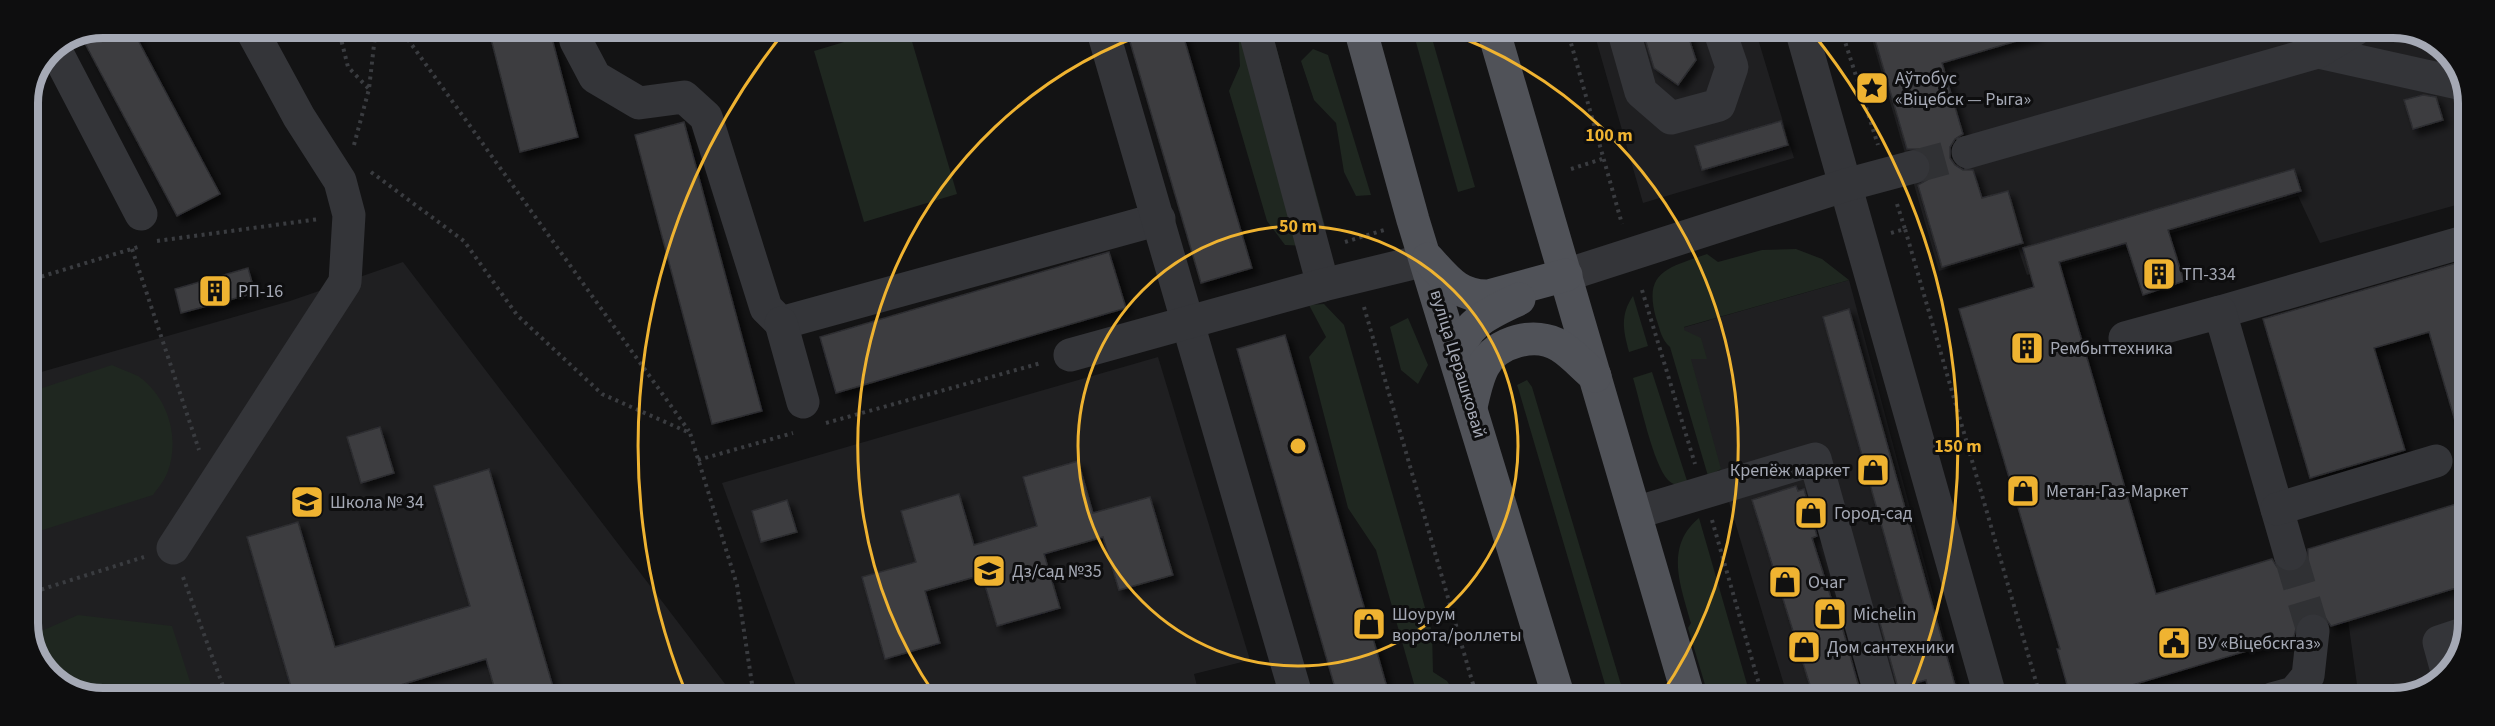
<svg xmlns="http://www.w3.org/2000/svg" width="2495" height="726" viewBox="0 0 2495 726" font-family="'Source Sans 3',sans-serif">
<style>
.built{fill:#1f1f21}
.green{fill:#1f2720}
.building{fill:#3d3e41;stroke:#2d2d30;stroke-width:1.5;filter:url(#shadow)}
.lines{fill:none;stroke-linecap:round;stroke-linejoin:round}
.minor-tunnel{stroke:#303134;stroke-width:33;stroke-dasharray:33 16;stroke-linecap:butt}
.path{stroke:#3a3c40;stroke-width:4;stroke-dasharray:3 4.5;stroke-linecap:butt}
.minor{stroke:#343539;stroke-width:33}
.major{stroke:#505258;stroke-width:33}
.ring{fill:none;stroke:#efb331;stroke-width:3}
.labels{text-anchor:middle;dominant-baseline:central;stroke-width:6;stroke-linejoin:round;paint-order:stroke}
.poi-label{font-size:18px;fill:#a5a9b5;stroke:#0e0e0f;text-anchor:start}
.street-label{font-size:18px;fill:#a5a9b5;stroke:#0e0e0f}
.rim{fill:none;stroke:#a5a9b5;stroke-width:8}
.centre{fill:#efb331;stroke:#0e0e0f;stroke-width:3}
.ring-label{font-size:18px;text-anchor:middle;font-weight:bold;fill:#efb331;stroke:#0e0e0f;stroke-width:6;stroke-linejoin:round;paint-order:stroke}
</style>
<defs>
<filter id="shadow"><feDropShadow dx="5.5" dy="5.5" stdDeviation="3" flood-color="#0009"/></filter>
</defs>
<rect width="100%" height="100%" fill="#131314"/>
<g class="built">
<polygon points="1593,29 1755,29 1794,158 1643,203"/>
<polygon points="1869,29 2412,29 2449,53 2468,97 2467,202 2320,243 2298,196 2027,275 2018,248 1939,271"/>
<polygon points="403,262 735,697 83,697 46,673 27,629 27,376 290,301"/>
<polygon points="1849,280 1960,695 1948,699 1788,698 1729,502 1682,328"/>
<polygon points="1158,357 1250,660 1194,674 1200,698 800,697 722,483"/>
<polygon points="2466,585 2466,643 2439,683 2393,699 2359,699 2348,620"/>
</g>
<g class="green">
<polygon points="891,28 908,28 957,194 864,222 814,51"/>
<polygon points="1238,28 1271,28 1326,230 1308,246 1285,245 1267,221 1229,91 1240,66"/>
<polygon points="1412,28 1429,28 1475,187 1458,192"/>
<polygon points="1313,49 1328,55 1371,195 1356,196 1344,172 1336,123 1314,100 1301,61"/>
<path d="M1796,249l26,10 27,21 -165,47v3l17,8 6,21h-16l30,110 -13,7 -38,-129c-9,-8 -10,-18 -14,-29 -13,-47 12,-50 51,-64l11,8 44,-12z"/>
<path d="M1633,296l15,50 -19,6c-6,-22 -9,-37 4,-56z"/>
<polygon points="1324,304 1344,325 1432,632 1433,672 1447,681 1458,698 1418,698 1376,550 1348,508 1309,357 1326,337 1309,305"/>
<polygon points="1408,318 1428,365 1418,384 1401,370 1390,327"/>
<path d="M112,365c8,4 18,7 26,11 30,21 42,61 30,95 -3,9 -10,17 -15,24l-126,40v-142z"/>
<path d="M1652,372l37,115c-8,-1 -15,-1 -21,-7 -15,-16 -28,-79 -35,-102z"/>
<polygon points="1527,380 1532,387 1625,698 1609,698 1519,391 1517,385"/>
<path d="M1699,518l52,180h-42l-21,-70 3,-5c-10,-37 -27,-76 8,-105z"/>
<polygon points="78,615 172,626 195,697 83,697 46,673 30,636"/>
</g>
<g class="building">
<polygon points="103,27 131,27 220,194 177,216 81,36"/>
<polygon points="488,27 549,27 578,137 520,152"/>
<polygon points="1126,28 1181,28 1252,268 1201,283"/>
<polygon points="1642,29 1686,29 1696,60 1678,85 1654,68"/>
<polygon points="1872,29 2036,29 2037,35 1942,63 1963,134 1955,139 1950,147 1950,158 1955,165 1963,170 1973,170 1982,198 2008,191 2023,243 1942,267 1918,185 1927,180 1931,172 1931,162 1926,153 1918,149 1907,149"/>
<polygon points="2423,95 2436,97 2443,120 2413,129 2404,100"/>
<polygon points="1781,121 1788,145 1702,170 1695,146"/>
<polygon points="684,122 762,411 712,424 635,135"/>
<polygon points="2294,169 2301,191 2168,230 2184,281 2143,295 2126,243 2059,262 2156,594 2272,559 2277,567 2285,572 2296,572 2304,567 2308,559 2308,549 2466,501 2466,585 2331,626 2324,616 2314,612 2306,614 2298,620 2294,637 2085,699 2071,699 2057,649 2060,649 1959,309 2034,287 2023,248"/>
<polygon points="1109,252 1126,308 836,393 820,337"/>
<polygon points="2467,260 2466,437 2460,438 2429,332 2374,348 2405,450 2310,478 2263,319"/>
<polygon points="248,268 255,293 181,313 175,289"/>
<polygon points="1849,309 1956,689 1930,696 1926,680 1898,688 1877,612 1904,605 1823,317"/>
<polygon points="1285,335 1369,624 1390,698 1338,698 1247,384 1237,349"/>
<polygon points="380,427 394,473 361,483 347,437"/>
<polygon points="1078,461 1093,513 1150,497 1173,575 1119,590 1103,537 1044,554 1060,608 997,626 982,575 925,591 940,643 885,659 862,577 916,562 901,511 959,494 974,545 1037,526 1023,477"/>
<polygon points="489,469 556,697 497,697 486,659 361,697 294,697 247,537 298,522 335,647 470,606 434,486"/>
<polygon points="1796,486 1798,491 1804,489 1817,536 1812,538 1839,623 1841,623 1862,698 1814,698 1752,500"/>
<polygon points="787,500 797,532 761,542 752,511"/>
</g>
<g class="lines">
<g class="minor-tunnel">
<polyline points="1913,167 1968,152"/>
<polyline points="2290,554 2313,631"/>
</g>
<g class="path">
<polyline points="338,27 348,67 369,89"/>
<polyline points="399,27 689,431"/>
<polyline points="1567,29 1622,224"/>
<polyline points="1841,29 1878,145"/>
<polyline points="354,145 369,89 376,27"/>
<polyline points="1571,169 1602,159"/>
<polyline points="371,172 464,241 517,315 602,394 690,433 737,585 754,697"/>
<polyline points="1897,204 1905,229"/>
<polyline points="1891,233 1905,229 2041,699"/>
<polyline points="157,241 319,219"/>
<polyline points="1345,242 1384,230"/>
<polyline points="132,249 199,450"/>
<polyline points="27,281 138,247"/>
<polyline points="1642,290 1695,464"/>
<polyline points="1364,307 1477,698"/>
<polyline points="826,423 1041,363"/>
<polyline points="698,460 793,433"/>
<polyline points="1712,520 1763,698"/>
<polyline points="183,577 227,697"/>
<polyline points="27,594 144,557"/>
<polyline points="752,685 766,697"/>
</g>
<g class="minor">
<polyline points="573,28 576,41 595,77 639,103 684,97 706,117 766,308 781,323 1159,219"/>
<polyline points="1102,28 1297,698"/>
<polyline points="1254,28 1323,285"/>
<polyline points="1623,29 1641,92 1671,118 1719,105 1732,67 1719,29"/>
<polyline points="1801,29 1991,699"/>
<polyline points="54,47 141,214"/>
<polyline points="2318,52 2462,84"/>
<polyline points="1968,152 2318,52 2356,29"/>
<polyline points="1566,275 1846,185 1913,167"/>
<polyline points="2220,312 2467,241"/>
<polyline points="781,323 803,402"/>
<polyline points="2125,338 2220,312 2290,554"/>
<polyline points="1070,355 1323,285 1426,260"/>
<polyline points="2277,509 2436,461"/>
<polyline points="1635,513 1815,459 1881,696"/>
<polyline points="173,548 345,282 349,215 340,181 299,117 250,27"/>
<polyline points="2447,671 2439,642 2466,633"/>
<polyline points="2272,699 2294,693 2308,676 2313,631"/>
</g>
<g class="major">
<polyline points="1360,28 1413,220 1559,698"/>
<polyline points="1493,29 1689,698"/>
<path d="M1428,259c19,21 31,38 61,37l77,-21"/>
<path d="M1456,356c11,-35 32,-42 63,-57"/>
<path d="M1471,407c3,-14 6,-28 12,-40 13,-26 53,-36 77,-21 13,8 24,21 35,30"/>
</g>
</g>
<g class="ring">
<circle cx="1298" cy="446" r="220"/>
<path d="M935 695A440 440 0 0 1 1158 29M1438 29A440 440 0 0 1 1661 695"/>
<path d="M686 693A660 660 0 0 1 785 31M1811 31A660 660 0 0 1 1910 693"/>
</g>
<defs>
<symbol id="sight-square" viewBox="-11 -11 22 22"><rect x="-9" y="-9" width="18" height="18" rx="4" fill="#efb331" stroke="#0e0e0f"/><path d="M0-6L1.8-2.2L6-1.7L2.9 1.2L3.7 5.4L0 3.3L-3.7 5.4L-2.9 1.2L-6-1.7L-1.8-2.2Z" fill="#111"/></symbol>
<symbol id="building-square" viewBox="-11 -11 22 22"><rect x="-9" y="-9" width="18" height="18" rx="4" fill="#efb331" stroke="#0e0e0f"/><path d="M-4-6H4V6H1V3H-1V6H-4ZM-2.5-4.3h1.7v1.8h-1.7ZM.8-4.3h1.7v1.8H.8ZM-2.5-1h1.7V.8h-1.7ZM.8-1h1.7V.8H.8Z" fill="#111"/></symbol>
<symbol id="shop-square" viewBox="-11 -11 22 22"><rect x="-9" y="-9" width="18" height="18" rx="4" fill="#efb331" stroke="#0e0e0f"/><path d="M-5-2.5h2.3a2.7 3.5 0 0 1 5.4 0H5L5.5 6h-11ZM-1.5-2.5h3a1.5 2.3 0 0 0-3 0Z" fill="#111"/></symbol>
<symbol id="school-square" viewBox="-11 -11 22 22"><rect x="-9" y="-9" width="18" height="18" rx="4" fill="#efb331" stroke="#0e0e0f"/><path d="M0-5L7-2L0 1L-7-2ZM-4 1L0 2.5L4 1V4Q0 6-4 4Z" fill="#111"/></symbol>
<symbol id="civic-square" viewBox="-11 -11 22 22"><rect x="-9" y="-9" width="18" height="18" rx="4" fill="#efb331" stroke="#0e0e0f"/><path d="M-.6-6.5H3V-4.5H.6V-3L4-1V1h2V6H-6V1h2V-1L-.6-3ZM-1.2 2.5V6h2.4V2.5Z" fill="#111"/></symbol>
</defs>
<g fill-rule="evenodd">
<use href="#sight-square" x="1853" y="69" width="38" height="38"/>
<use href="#building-square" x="2140" y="255" width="38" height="38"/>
<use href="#building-square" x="196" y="272" width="38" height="38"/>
<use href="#building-square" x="2008" y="329" width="38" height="38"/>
<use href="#shop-square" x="1854" y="451" width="38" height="38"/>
<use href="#shop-square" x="2004" y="472" width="38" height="38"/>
<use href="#school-square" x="288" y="483" width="38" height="38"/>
<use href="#shop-square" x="1792" y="494" width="38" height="38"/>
<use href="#school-square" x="970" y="552" width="38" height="38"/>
<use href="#shop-square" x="1766" y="563" width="38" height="38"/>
<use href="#shop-square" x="1811" y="595" width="38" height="38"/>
<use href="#shop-square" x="1350" y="605" width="38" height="38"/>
<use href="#civic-square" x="2155" y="624" width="38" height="38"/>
<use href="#shop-square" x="1785" y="628" width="38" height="38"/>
</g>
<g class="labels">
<g class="poi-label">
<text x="1895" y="78">Аўтобус<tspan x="1895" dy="21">«Віцебск — Рыга»</tspan></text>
<text x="2182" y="274">ТП-334</text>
<text x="238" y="291">РП-16</text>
<text x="2050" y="348">Рембыттехника</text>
<text x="1850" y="470" text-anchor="end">Крепёж маркет</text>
<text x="2046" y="491">Метан-Газ-Маркет</text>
<text x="330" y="502">Школа № 34</text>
<text x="1834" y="513">Город-сад</text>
<text x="1012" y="571">Дз/сад №35</text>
<text x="1808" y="582">Очаг</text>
<text x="1392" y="614">Шоурум<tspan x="1392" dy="21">ворота/роллеты</tspan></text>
<text x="1853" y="614">Michelin</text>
<text x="2197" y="643">ВУ «Віцебскгаз»</text>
<text x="1827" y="647">Дом сантехники</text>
</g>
<g class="street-label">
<text transform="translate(1458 364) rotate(73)">вуліца Церашковай</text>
</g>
</g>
<path d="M0 0H2495V726H0ZM103 38H2393A65 65 0 0 1 2458 103V623A65 65 0 0 1 2393 688H103A65 65 0 0 1 38 623V103A65 65 0 0 1 103 38Z" fill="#0e0e0f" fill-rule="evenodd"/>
<path class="rim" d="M103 38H2393A65 65 0 0 1 2458 103V623A65 65 0 0 1 2393 688H103A65 65 0 0 1 38 623V103A65 65 0 0 1 103 38Z"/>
<circle cx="1298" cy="446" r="9" class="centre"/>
<g class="ring-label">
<text x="1609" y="141">100 m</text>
<text x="1298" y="232">50 m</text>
<text x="1958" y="452">150 m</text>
</g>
</svg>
